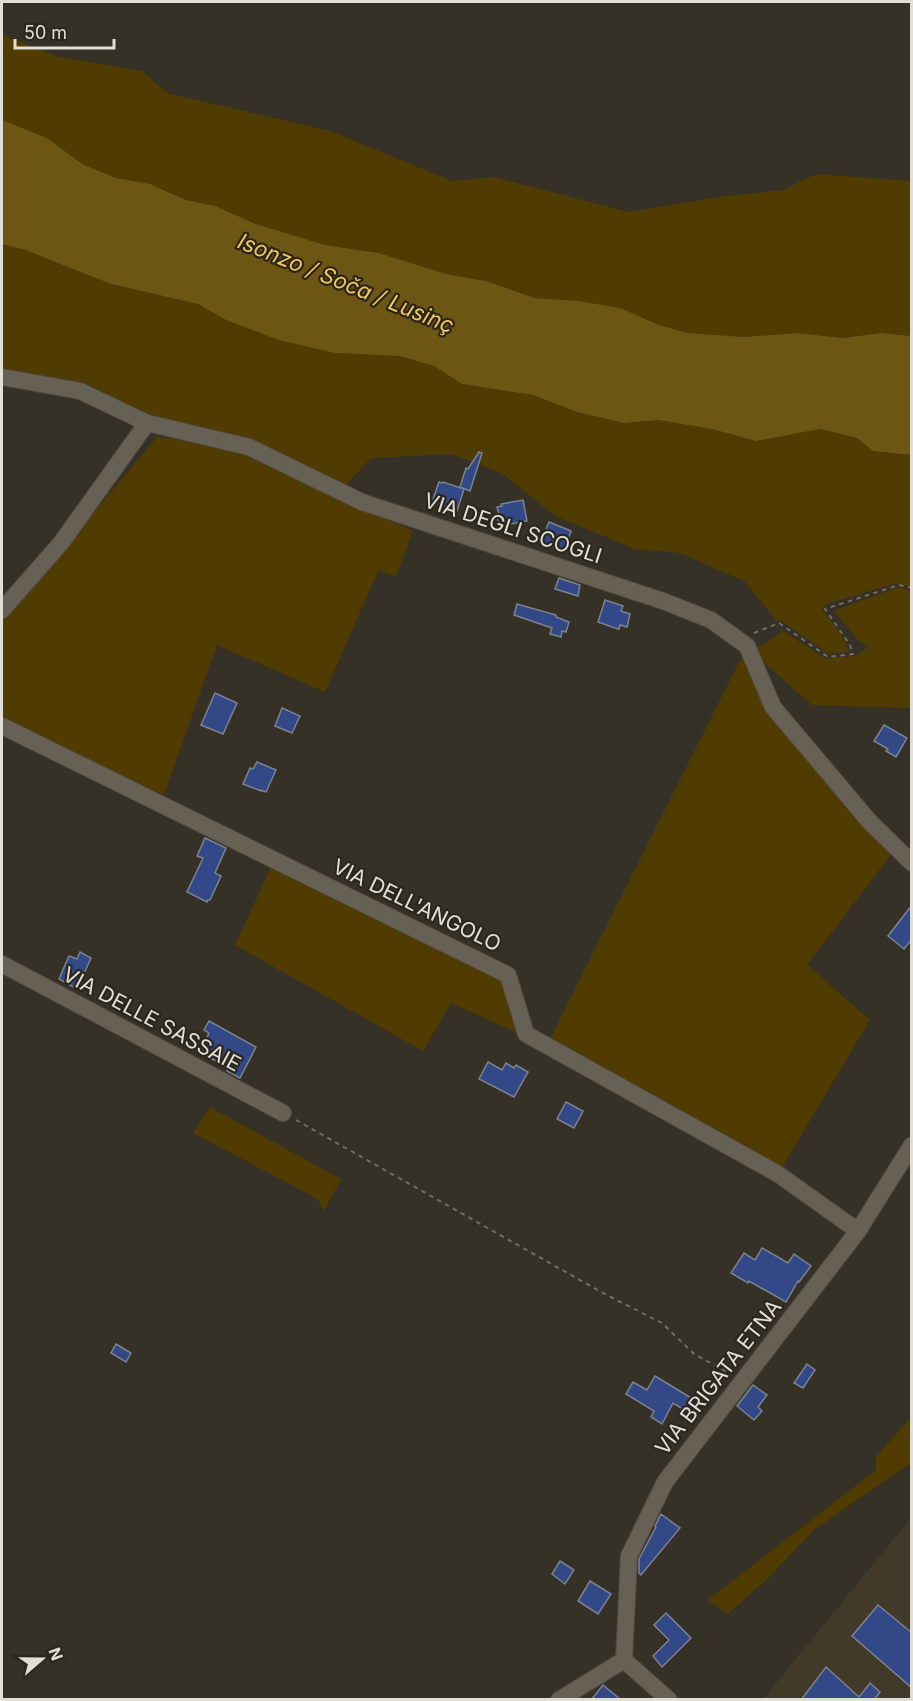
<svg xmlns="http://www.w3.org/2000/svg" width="913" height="1701" viewBox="0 0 913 1701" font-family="Inter,sans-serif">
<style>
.built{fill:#423a29}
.green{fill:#503b00}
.water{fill:#6d5514}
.building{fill:#334987;stroke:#7d828f;stroke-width:1.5}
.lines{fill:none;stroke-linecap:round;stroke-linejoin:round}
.minor-casing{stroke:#514c43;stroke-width:18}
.path{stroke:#716d63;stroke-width:2;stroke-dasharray:4.5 4.5;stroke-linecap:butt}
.minor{stroke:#676155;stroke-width:16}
.labels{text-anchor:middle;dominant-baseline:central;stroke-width:4.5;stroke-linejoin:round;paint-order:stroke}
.street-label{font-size:21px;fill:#e1ded7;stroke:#2c271d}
.water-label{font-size:22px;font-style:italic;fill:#f4c759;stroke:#2c271d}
</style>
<rect width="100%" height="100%" fill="#363126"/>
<polygon class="built" points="911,1518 911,1699 763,1699"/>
<g class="green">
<polygon points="2,35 59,57 142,71 167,93 330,131 452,181 494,177 629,212 727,196 783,190 816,174 911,181 911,336 881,333 843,338 797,333 744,337 688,333 578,301 535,298 486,281 446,274 379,253 325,245 256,224 215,206 186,200 150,184 116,178 84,165 47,138 2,120"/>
<polygon points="2,244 25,250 111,284 198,304 226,320 335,353 400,356 434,366 462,384 533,395 577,412 624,423 658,420 712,429 756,441 820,429 857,438 873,451 911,455 911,587 897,583 826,604 822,609 843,638 849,652 828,654 782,621 777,621 744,581 680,553 635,549 555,516 502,473 451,454 371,458 343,488 153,419 87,384 2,368"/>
<polygon points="157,437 191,441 247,456 413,531 396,576 378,571 325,692 217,645 164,795 112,773 2,719 2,620 55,559"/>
<polygon points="898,587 911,591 911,708 812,705 752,652 783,631 824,658 856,656 868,647 857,639 834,611"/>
<polygon points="747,646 773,707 896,848 807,965 870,1020 778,1174 547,1045"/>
<polygon points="272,865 503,980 518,1033 451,1003 423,1051 235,945"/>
<polygon points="210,1107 341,1179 324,1211 318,1199 193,1133"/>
<polygon points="911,1417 911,1463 815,1529 766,1580 728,1614 708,1600 876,1470 876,1457"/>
</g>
<polygon class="water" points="2,120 47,138 84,165 116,178 150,184 186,200 215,206 256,224 325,245 379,253 446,274 486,281 535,298 578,301 620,308 659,325 688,333 744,337 797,333 843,338 881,333 911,336 911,455 873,451 857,438 820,429 756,441 712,429 658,420 624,423 577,412 533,395 462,384 434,366 400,356 335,353 279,340 226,320 198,304 111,284 25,250 2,244"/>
<g class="building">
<polygon points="479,452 482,453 470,491 460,487 466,468 468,469"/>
<polygon points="439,482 442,483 443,482 464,489 457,511 432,502"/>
<polygon points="523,500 527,521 499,526 496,515 499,515 497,507 502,506 501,504"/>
<polygon points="549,522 571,531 564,551 541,542"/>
<polygon points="559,578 580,585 578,596 555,589"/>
<polygon points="605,600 623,606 621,611 630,614 627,627 620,625 619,629 615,628 598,622"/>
<polygon points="517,604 556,615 556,617 569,622 566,632 562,631 561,637 550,634 552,628 514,615"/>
<polygon points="215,693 237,703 223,734 201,725"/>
<polygon points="282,708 300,716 292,733 275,726"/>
<polygon points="884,725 907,738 896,757 886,751 888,749 874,741"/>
<polygon points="257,762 276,770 266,792 261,790 261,791 243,784 250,768 253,769"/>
<polygon points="205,838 226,848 215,873 221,876 210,900 208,900 207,902 187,892 203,858 197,856"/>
<polygon points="912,905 912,939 904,949 888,936"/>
<polygon points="80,952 91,958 77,989 59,979 69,956 77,959"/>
<polygon points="209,1021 256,1047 240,1078 227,1071 228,1068 200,1052 209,1033 204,1030"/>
<polygon points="488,1062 502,1070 506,1063 514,1068 516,1065 528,1072 514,1097 479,1079"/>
<polygon points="566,1102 583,1111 574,1128 557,1119"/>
<polygon points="762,1248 788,1263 794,1254 811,1266 799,1282 798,1281 786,1302 749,1281 748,1283 731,1273 744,1253 755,1260"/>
<polygon points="116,1344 131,1353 126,1362 111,1353"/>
<polygon points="807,1364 815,1370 803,1388 794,1383"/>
<polygon points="655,1376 693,1399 686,1411 673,1403 662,1424 651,1417 654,1411 626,1394 633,1382 647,1390"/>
<polygon points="753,1385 767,1395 758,1407 762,1411 754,1420 737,1406"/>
<polygon points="661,1514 680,1528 641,1575 639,1573 639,1559 656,1527 655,1526"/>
<polygon points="560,1561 574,1570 565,1584 552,1574"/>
<polygon points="590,1581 611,1594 598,1614 578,1601"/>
<polygon points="878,1605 912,1633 912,1688 852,1636"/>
<polygon points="666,1613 691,1638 662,1667 653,1656 669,1640 654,1625"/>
<polygon points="826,1667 859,1697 870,1683 880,1692 874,1700 801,1700"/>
<polygon points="603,1685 621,1700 591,1700"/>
</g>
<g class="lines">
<defs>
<g id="minor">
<polyline points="2,377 80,391 147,423 249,447 362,502 663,601 711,620 747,646 773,707 869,821 912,863"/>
<polyline points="2,610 61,543 147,423"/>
<polyline points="2,726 508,975 526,1034 778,1174 858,1231"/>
<polyline points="2,964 283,1113"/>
<polyline points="624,1660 669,1700"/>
<polyline points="559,1700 624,1660 629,1556 665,1482 858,1231 912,1145"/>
</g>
</defs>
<use href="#minor" class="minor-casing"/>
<g class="path">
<polyline points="754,633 779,623 828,657 853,654 850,645 825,609 899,585 912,588"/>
<polyline points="296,1120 603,1293 662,1323 694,1354 731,1374"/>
</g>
<use href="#minor" class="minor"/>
</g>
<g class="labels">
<g class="street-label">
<text transform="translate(513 528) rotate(18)">VIA DEGLI SCOGLI</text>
<text transform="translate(417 905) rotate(26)">VIA DELL'ANGOLO</text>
<text transform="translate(152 1019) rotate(28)">VIA DELLE SASSAIE</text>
<text transform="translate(718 1377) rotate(-52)">VIA BRIGATA ETNA</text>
</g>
<g class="water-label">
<text transform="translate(346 283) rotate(22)">Isonzo / Soča / Lusinç</text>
</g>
</g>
<rect width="913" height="1701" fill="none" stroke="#e1ded7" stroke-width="6"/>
<g transform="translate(42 1659) rotate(70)" stroke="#2c271d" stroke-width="4.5" paint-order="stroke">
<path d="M0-4.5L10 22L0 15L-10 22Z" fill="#e1ded7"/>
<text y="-9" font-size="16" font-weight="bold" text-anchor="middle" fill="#e1ded7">N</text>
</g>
<path d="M15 39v9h99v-9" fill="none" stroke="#e1ded7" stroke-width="3"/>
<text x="24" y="39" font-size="18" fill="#e1ded7" stroke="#2c271d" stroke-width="4.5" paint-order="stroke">50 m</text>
</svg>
